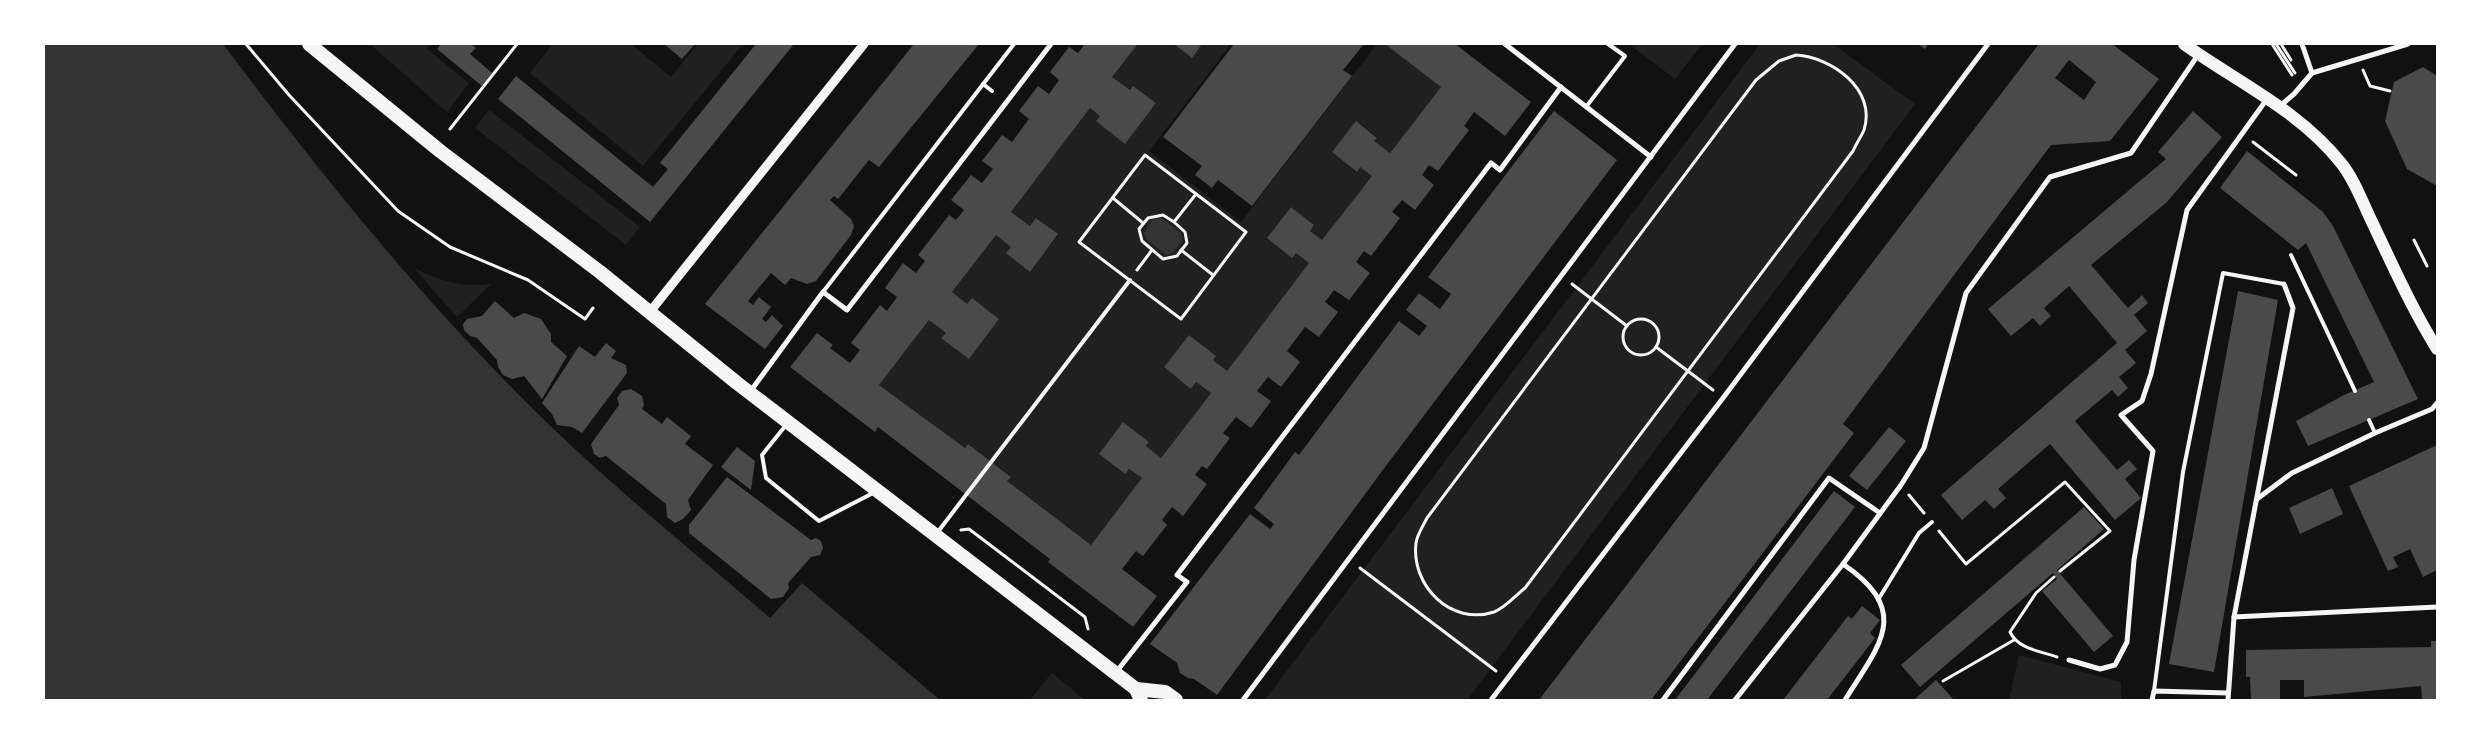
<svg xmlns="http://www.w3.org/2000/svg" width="2481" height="744" viewBox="0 0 2481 744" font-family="'IBM Plex Sans',sans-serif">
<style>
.green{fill:#202020}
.water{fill:#333}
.building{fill:#4a4a4a;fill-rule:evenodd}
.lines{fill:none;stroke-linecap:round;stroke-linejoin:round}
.path{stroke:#f5f5f5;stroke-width:3}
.service{stroke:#f5f5f5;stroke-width:4}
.minor{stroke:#f5f5f5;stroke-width:5}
.tertiary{stroke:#f5f5f5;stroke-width:9}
.primary{stroke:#f5f5f5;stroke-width:12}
.trunk{stroke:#f5f5f5;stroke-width:14}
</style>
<rect width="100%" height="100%" fill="#111"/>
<g class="green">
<polygon points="370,44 430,44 427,49 469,83 447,112"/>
<polygon points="553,44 631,44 671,77 698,44 743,44 643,166 530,73"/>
<polygon points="1138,44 1174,44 1192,57 1202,44 1231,44 1149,151 1241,222 1377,44 1385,44 1441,87 1390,153 1374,141 1377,137 1356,121 1332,152 1356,172 1360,167 1372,176 1322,240 1310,231 1314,225 1291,207 1267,238 1292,257 1296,253 1309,263 1227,371 1213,360 1189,335 1164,367 1191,388 1196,382 1211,393 1161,458 1146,446 1149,442 1123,422 1099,454 1124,474 1129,469 1142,478 1091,545 1007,481 1011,476 968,444 965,448 879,385 929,320 946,333 942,338 969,359 999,319 972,298 967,304 952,292 996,235 1011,247 1030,272 1058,235 1037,218 1030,226 1011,212 1090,108 1100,116 1096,121 1125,143 1156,103 1133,86 1130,90 1112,77"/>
<polygon points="1629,44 1702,44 1675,79"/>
<polygon points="1760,44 1833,44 1915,104 1467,700 1265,700"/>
<polygon points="489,110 640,227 626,245 475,128"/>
<path d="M414,268c28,14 47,19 77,16l-34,33z"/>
<polygon points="2019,655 2121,682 2121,700 2009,700"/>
<polygon points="1052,673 1085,700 1030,700"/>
</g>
<g class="water">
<path d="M44,44h179c92,123 190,245 299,354 77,78 165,148 248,220l32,-35 138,117h-896z"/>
<polygon points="1161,218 1181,233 1182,241 1174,252 1166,255 1147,240 1144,233 1153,219"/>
</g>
<g class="building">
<polygon points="441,44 471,44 476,48 470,54 492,73 482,86 437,49"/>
<polygon points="664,44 695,44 682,59"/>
<polygon points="756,44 794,44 650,222 498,99 516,76 653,187 668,169 660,163"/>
<polygon points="914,44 979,44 879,167 869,160 838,199 834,196 830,200 851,219 854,226 851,235 816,281 807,284 791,278 785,285 771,273 748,301 753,305 759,297 771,307 762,319 766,322 772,315 783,326 765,349 705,304"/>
<polygon points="1085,44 1138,44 1112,77 1130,90 1133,86 1156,103 1125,144 1096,121 1100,116 1090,108 1011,212 1030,226 1036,218 1058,234 1030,272 1006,253 1011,247 996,235 952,292 967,304 972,298 999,319 969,359 941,338 946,333 929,320 879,385 965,448 968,444 1011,477 1007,481 1091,545 1142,478 1129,469 1125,474 1099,454 1123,422 1149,442 1146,446 1161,458 1211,393 1196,382 1191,389 1164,367 1189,335 1216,356 1213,360 1227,371 1309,263 1296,253 1292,258 1267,238 1291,207 1314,225 1310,231 1322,240 1372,176 1360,167 1357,172 1332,152 1356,121 1377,138 1374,141 1390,153 1441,87 1385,44 1455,44 1531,102 1505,136 1474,112 1464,126 1469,130 1438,171 1429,165 1422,175 1434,185 1415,210 1402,200 1392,212 1400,218 1371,256 1364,251 1356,262 1370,273 1349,300 1334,290 1325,302 1338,312 1319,337 1305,327 1287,351 1300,362 1281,387 1268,377 1257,391 1271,401 1251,428 1236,417 1223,433 1230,438 1207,469 1202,466 1195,475 1207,484 1183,516 1172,507 1162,520 1167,525 1143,556 1136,551 1122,569 1157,596 1133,627 1048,562 1050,559 878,427 875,432 790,367 817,333 833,345 830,348 850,363 860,350 851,343 880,305 887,311 897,297 885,288 903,263 916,273 925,261 918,255 949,215 956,220 964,210 951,200 971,175 982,183 993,169 982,161 1002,135 1012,142 1029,119 1019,111 1038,86 1049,94 1059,80 1050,72 1069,47 1078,53"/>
<polygon points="1174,44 1202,44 1192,58"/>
<polygon points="1234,44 1364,44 1343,70 1352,76 1252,206 1218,180 1212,188 1195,175 1202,166 1163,137"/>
<polygon points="1918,44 1928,44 1925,49"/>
<path d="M2039,44h73l47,35 -49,62 -59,4 -208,279 11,9 -203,267h-112zM2069,60l27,22 -12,18 -29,-22z"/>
<polygon points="2423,67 2437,76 2437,186 2407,169 2385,121 2394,82"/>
<polygon points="1554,111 1617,160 1385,467 1217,695 1194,679 1188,678 1180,673 1177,663 1150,644 1250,514 1270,529 1274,524 1254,508 1295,452 1299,455 1399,321 1419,336 1427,326 1406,310 1419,293 1440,309 1451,294 1428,277"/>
<polygon points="2193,111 2222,137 2167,202 2091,265 2128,308 2142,295 2148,303 2134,315 2147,331 2125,350 2136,363 2119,377 2128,388 2118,397 2112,390 2075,421 2117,470 2129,460 2137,469 2125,479 2141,498 2115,520 2050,444 1998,489 2006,498 1994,509 1985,500 1962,520 1941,495 2117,343 2069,286 2044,308 2051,316 2040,326 2033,318 2011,336 1988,309 2166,159 2158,152"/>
<polygon points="2247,151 2323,212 2333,226 2418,399 2308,446 2296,421 2344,395 2374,382 2306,243 2298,250 2220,188"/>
<polygon points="2238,291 2278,300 2214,672 2169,664"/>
<polygon points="495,301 514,318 524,313 541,319 551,334 551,342 567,356 542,399 524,376 512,379 503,375 498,367 497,360 477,338 470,336 464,330 463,324 467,319 482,316"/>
<polygon points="606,343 616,351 611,358 626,365 627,373 582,433 572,427 557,425 552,414 542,403 579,346 595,357"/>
<polygon points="631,389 642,396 644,405 642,409 662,424 667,417 691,436 685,444 713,465 688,500 691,510 683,519 675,523 667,517 666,504 606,456 600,458 594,454 591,444 619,405 617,398 622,391"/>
<polygon points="1889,427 1906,441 1867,490 1849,476"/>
<polygon points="2437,445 2437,570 2423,577 2410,549 2393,557 2398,567 2388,571 2349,486"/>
<polygon points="737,447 755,461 751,490 721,467"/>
<polygon points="727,477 811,540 816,538 821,541 823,548 820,555 811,557 788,583 789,588 783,597 771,599 689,533 689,525"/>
<polygon points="2332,488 2343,514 2300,534 2289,508"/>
<polygon points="1834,491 1855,507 1707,700 1675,700"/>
<polygon points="2084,507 2104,529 2057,570 2113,636 2094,652 2042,591 2057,579 2053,573 1920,687 1901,665"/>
<polygon points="1862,606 1880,620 1870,633 1875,638 1827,700 1783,700 1848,616 1852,619"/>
<polygon points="2431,641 2437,641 2437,700 2422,700 2421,686 2304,697 2304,680 2280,680 2280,700 2251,700 2250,677 2246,677 2246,650 2431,647"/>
<polygon points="1936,680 1954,700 1914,700"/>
</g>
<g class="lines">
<g class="path">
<polyline points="246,44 289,95 398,211 450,247 528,280 585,319 593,308"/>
<polyline points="2272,44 2292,75"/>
<polyline points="2276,44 2295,73"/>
<polyline points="2281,44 2291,60"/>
<path d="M1796,55c35,2 81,34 68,75 -3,7 -8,14 -11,21l-328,437c-9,7 -20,20 -31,24 -43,14 -83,-26 -78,-69 1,-8 7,-17 11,-25l329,-438 23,-19z"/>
<polyline points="2363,70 2370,86 2390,91"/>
<polyline points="450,129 517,44"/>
<polyline points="2253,142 2296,175"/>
<polygon points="1145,155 1246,232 1181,319 1079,242"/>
<polyline points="1113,198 1143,223"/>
<polyline points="1174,222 1185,232 1187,243 1177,256 1163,259 1142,241 1139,229 1148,218 1163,215 1174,222 1196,194"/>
<polyline points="2414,240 2427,266"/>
<polyline points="1181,250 1213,275"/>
<polyline points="1137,270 1152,250"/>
<polyline points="1572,284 1627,326"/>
<circle cx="1641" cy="337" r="18"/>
<polyline points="1656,347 1713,390"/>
<polyline points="1909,495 1924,513"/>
<polyline points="961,530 969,529 1085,617 1088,629"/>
<polyline points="1939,531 1966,564 2065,482 2110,531 2060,571"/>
<polyline points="1360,568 1496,671"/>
<path d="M2054,577l-18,16 -26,39c8,17 30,19 47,25"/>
<polyline points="1943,681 2014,640"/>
</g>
<g class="service">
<polyline points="983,84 992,91"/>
<polyline points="1586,107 1625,56 1608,44"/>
<polyline points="2291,255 2355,391"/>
<polyline points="823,292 1014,44"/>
<polyline points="2369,420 2375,433"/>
<polyline points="786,425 762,455 766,478 819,521 875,492"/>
<polyline points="937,533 1130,280"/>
<polyline points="1878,600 1919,533 1932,522"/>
<polyline points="2154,691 2183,472 2223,273 2284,284"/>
</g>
<g class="minor">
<polyline points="1505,44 1651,157"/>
<polyline points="2302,44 2312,73"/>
<polyline points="2280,106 2294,94 2312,73 2408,44"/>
<polyline points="750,392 823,292 847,310 1051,44"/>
<polyline points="2257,499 2292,473 2375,433 2432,409 2437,403"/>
<path d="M1843,564c70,48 36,81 2,136"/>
<polyline points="2234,617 2437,607"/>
<polyline points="2069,660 2100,669 2115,665 2127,642 2134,560 2153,451 2121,415 2142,401 2151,374 2187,210 2267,99"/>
<polyline points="1117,671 1187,582 1177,575 1491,163 1500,170 1561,87"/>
<polyline points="1243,700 1735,44"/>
<polyline points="1491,700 1723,398 1988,44"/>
<polyline points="1663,700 1829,478 1880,513"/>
<polyline points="1735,700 1843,564 1901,485 1924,448 1966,293 2050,177 2131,153 2198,55"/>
<polyline points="2152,700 2154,691 2228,693"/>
<polyline points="2228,700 2234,617 2293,308 2284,284"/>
</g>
<polyline class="tertiary" points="649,313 864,44"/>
<path class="primary" d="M2184,44c53,38 115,66 157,119 14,17 22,41 32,61 20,42 39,85 64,125"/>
<g class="trunk">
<polyline points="309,44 440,151 600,272 737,383 1136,689 1141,700"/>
<polyline points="1136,689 1165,692 1176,700"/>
</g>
</g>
<rect width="2481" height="744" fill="none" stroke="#ffffff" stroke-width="90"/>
</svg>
